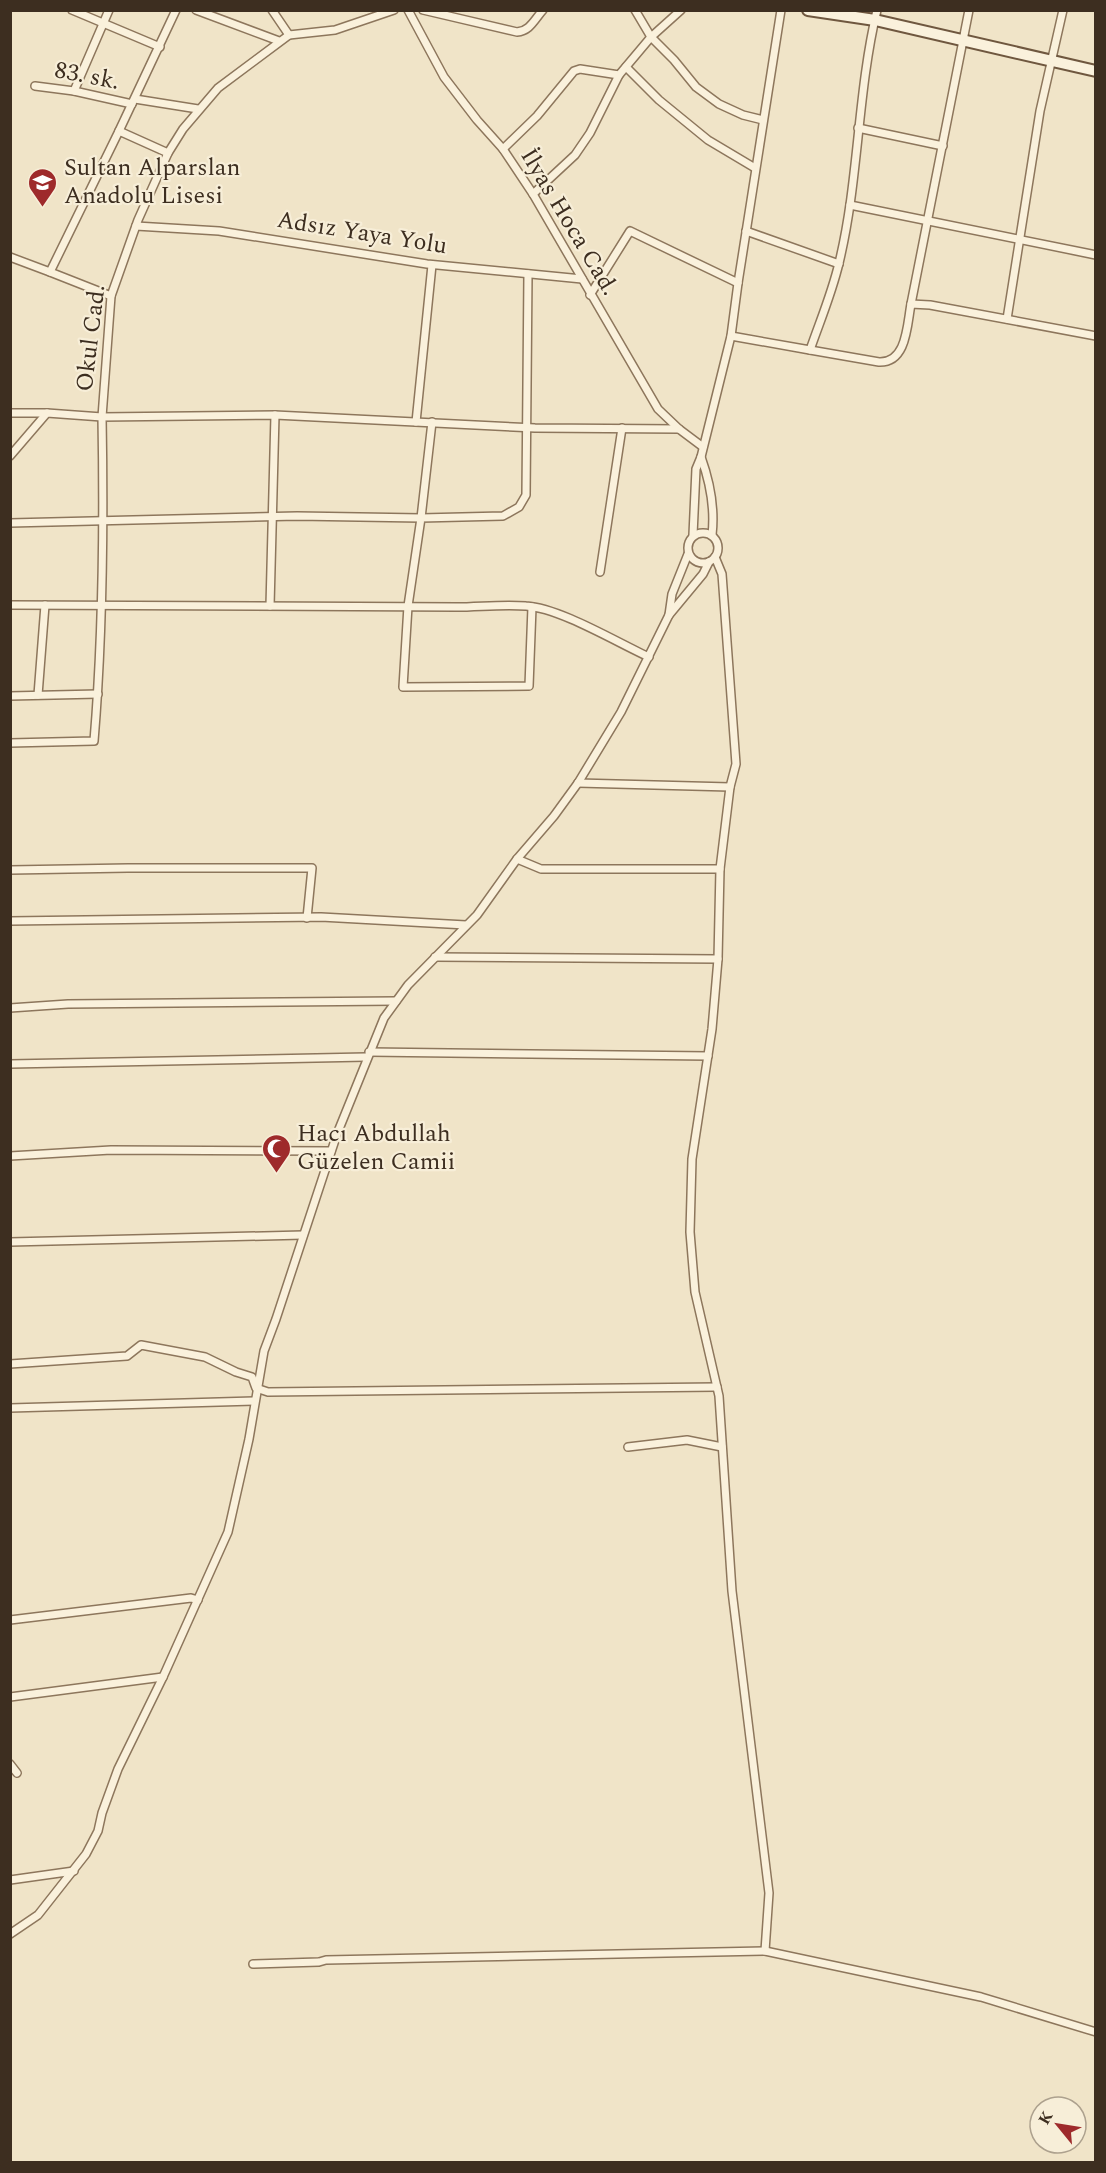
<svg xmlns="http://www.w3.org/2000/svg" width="1106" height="2173" viewBox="0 0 1106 2173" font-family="Spectral,serif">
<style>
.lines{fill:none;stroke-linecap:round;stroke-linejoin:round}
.street-casing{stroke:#8d765c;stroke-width:10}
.secondary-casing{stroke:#6f573f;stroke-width:14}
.street{stroke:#faf1dc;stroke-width:7}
.secondary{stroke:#faf1dc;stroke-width:10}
.labels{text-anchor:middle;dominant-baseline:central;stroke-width:4.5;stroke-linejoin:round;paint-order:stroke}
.street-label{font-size:24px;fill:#3d2e20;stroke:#f7eed8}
.poi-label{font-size:24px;fill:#3d2e20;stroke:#f7eed8;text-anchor:start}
</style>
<rect width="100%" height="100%" fill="#f0e4c8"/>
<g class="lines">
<defs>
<g id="street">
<polyline points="72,10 160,47"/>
<polyline points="196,10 279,41"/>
<polyline points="272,10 289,35"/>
<polyline points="408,10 444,77 477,120 503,149 533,194 658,409 679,429 703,447"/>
<path d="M423,10l94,22c13,-1 17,-12 26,-22"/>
<polyline points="635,10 651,37 674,60 696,87 719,104 743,115 763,120"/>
<polyline points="626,67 659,100 708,140 755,168"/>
<polyline points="35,86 74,91 132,104"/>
<polyline points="74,91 109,10"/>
<polyline points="135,99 198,109"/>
<polyline points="858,128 943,146"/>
<polyline points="119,131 176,10"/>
<polyline points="503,149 537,116 574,71 580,69 619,75 651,37 681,10"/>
<polyline points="533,194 575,155 590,133 619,75"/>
<polyline points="850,205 1096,255"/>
<polyline points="136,226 219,231 427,264 582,279"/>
<polyline points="746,231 839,264"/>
<polyline points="10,257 50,272"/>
<polyline points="528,274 526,495 519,507 503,516 421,518 408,606 403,687 529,686 532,607"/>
<polyline points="590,295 630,231 738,283"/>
<polyline points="111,296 50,272 119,131 168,153"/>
<polyline points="911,304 969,10"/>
<polyline points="1007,319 1040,111 1063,10"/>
<path d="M731,336l79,14c10,-29 22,-57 29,-87 20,-82 18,-169 38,-253"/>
<path d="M810,350l69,12c28,1 28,-37 32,-58l19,1 166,31"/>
<polyline points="10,413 47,413"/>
<polyline points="416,422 432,265"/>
<polyline points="10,456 47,413 102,417 111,296 138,220 168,153 183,129 218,88 289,35 335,30 394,10"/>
<path d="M701,457c9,25 14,52 11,78"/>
<polyline points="10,523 297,516 421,518 432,422"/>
<circle cx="703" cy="548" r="15"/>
<polyline points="693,535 696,469 701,457 731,336 738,283 781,10"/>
<polyline points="715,557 722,574 736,764 730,787 720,869 718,959 712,1029 692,1159 690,1232 695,1292 719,1396 732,1591 769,1893 765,1951"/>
<polyline points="600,572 622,428"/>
<path d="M10,605l446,2c23,0 47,-3 70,-1 34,2 90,36 123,51"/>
<polyline points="270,606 275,415"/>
<polyline points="669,615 672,594 688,554"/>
<polyline points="38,695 45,605"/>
<polyline points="10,696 98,694"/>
<path d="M10,743l84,-2c9,-107 10,-216 8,-324l173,-2 260,13 144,1"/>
<polyline points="578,783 730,787"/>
<polyline points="517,859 541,869 720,869"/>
<polyline points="10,870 128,868 312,868 307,918"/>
<polyline points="10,921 321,917 466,925"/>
<polyline points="435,957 718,959"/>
<polyline points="10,1008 68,1004 396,1001"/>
<polyline points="369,1052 708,1056"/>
<polyline points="10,1064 366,1057"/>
<polyline points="10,1156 111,1150 331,1151"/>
<polyline points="10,1242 303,1235"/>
<polyline points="10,1364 127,1356 141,1345 205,1357 236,1372 252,1377 256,1388 268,1392 717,1387"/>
<polyline points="10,1408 254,1401"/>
<polyline points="628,1447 687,1440 722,1447"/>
<polyline points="10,1620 191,1598 198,1600"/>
<polyline points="10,1697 163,1677"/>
<polyline points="10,1764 17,1773"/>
<polyline points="10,1880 74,1871"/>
<polyline points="10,1934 38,1915 86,1854 98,1831 102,1813 118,1769 163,1677 228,1532 249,1439 264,1351 276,1319 337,1134 384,1018 408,985 477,915 517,859 554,816 578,783 621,712 669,615 703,574 709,562"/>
<polyline points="253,1964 319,1962 326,1960 765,1951 981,1997 1096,2032"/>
</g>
<polyline id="secondary" points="808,10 875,20 1096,71"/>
</defs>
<use href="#street" class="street-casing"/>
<use href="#secondary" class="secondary-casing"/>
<use href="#street" class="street"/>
<use href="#secondary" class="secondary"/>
</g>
<defs>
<symbol id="school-pin" viewBox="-11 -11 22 30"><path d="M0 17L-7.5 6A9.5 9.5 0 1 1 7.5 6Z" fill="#9e2a2b" stroke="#f7eed8"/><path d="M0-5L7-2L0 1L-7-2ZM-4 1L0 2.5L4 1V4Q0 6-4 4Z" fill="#fff"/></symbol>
<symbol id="mosque-pin" viewBox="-11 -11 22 30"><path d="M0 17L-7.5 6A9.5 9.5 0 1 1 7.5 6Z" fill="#9e2a2b" stroke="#f7eed8"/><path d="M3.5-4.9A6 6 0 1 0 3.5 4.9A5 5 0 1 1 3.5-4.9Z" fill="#fff"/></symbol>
</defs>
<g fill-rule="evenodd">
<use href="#school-pin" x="26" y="166" width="33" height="45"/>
<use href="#mosque-pin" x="260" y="1132" width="33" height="45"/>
</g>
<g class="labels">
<g class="street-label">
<text transform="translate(87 76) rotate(11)">83. sk.</text>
<text transform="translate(569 222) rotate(59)">İlyas Hoca Cad.</text>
<text transform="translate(362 233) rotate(9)">Adsız Yaya Yolu</text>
<text transform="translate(91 338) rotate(-83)">Okul Cad.</text>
</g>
<g class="poi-label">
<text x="64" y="168">Sultan Alparslan<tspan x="64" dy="28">Anadolu Lisesi</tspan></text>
<text x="297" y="1134">Hacı Abdullah<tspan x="297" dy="28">Güzelen Camii</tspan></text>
</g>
</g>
<rect width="1106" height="2173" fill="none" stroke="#3d2e20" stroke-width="24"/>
<g transform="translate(1058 2125) rotate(300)"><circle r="28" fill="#f7eed8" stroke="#ada18e" stroke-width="1.5"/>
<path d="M0-4.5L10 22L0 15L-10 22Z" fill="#9e2a2b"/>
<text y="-9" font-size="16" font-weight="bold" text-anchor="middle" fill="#3d2e20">K</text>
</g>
</svg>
